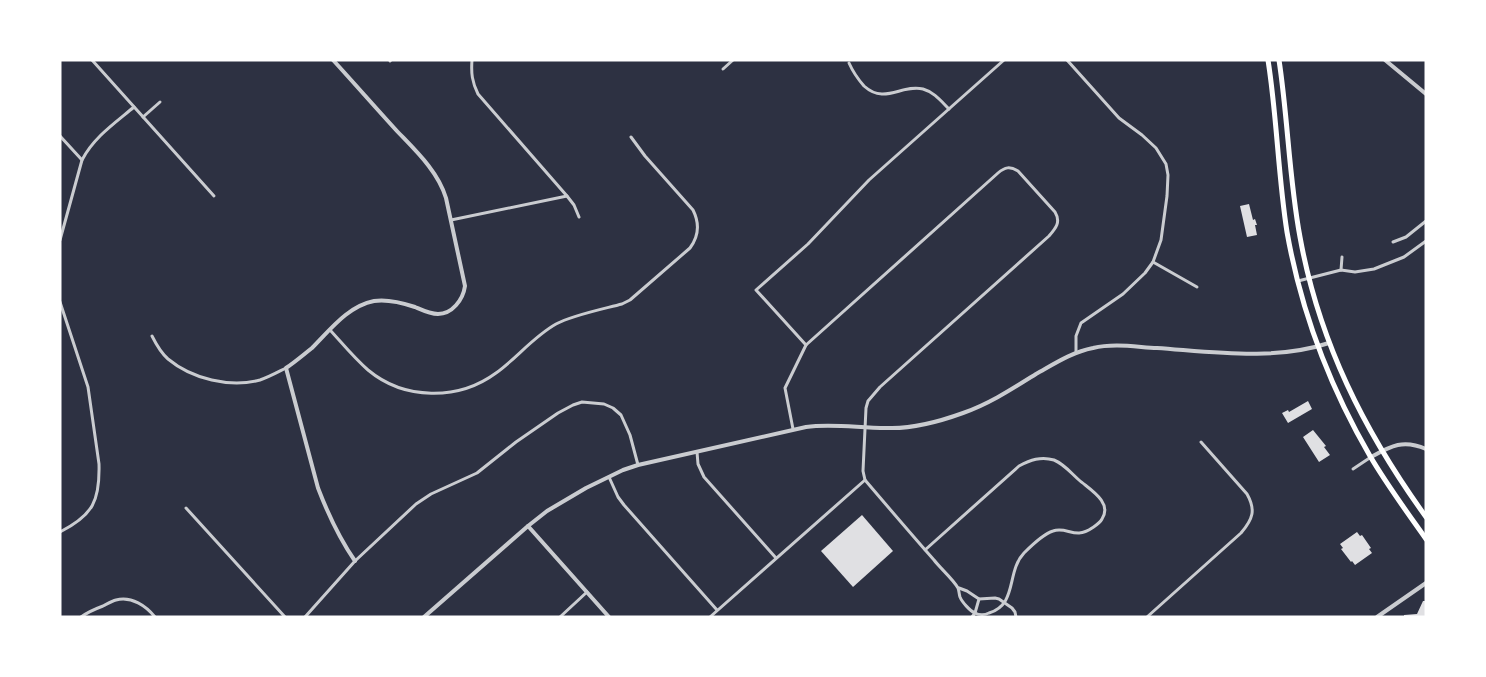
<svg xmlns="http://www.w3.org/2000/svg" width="1486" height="677" viewBox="0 0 1486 677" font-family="Spectral,serif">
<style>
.building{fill:#e0e0e3}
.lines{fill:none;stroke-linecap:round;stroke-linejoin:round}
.minor{stroke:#caccd0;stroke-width:3}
.tertiary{stroke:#caccd0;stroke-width:4}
.primary{stroke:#fff;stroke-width:5}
</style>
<rect width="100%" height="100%" fill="#2d3142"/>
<g class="building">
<polygon points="1249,204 1253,220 1255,219 1257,225 1255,225 1257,235 1247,237 1240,206"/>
<polygon points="1308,401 1312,409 1288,423 1282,413 1288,410 1289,412"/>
<polygon points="1313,430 1326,446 1324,447 1330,455 1319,462 1303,437"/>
<polygon points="862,515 893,551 853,587 821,551"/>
<polygon points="1357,532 1360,536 1362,535 1371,548 1369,549 1372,553 1355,565 1352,561 1351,562 1341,549 1343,548 1340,544"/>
<polygon points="1423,601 1426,601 1426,617 1404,617 1404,615 1417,614"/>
</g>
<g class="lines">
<g class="minor">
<polyline points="92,60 214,196"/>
<path d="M472,60c-1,13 0,22 6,34l89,102 7,9 5,12"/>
<polyline points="1067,60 1119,118 1142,135 1156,148 1166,164 1168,175 1167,196 1161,240 1153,262 1145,273 1123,294 1081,323 1076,336 1076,353"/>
<polyline points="390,61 391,60"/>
<path d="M849,63c4,9 8,15 15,23 21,19 37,-2 59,3 11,3 18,12 26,20"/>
<polyline points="723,69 733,60"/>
<polyline points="143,117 160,102"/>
<polyline points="60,136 82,160"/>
<polyline points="451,220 567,196"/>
<path d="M60,240l22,-80c12,-23 33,-37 52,-53"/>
<polyline points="1393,242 1406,237 1426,221"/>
<polyline points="1153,262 1197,287"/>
<polyline points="1341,270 1342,257"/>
<polyline points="1298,281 1341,270 1355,272 1374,269 1404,257 1426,241"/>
<path d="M60,302l28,85 11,77c1,37 -6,51 -39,68"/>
<path d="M330,330c12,13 24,28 38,40 36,30 90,31 128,3 21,-15 37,-36 60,-49 17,-9 47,-15 66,-20l8,-4 60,-52c9,-12 10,-24 3,-38l-48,-54 -14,-19"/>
<path d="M152,336c4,8 8,16 16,23 24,20 62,29 92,21 9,-3 18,-8 26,-12"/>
<polyline points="806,345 756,290 808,244 869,180 1004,60"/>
<path d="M793,429l-8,-41 21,-43 192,-172c7,-6 12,-7 20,-2l37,41c6,10 1,16 -6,24l-169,151 -12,14 -2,7 -3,63 2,9c23,27 46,54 69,80 6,8 19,19 24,28 1,2 1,6 2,9 2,5 10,14 15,16 4,2 10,2 14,0 29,-9 17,-41 35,-60 7,-7 19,-19 29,-22 14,-5 22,9 39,-3 3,-2 8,-5 10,-9 11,-17 -13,-30 -23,-39 -8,-7 -15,-16 -25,-20 -13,-4 -24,0 -35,6l-94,84"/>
<polyline points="697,452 698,464 704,477 776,558"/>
<polyline points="1353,469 1371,457"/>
<polyline points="609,477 618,497 624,505 717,610"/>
<polyline points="186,508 285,617"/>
<polyline points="959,588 967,591 979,599 995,598 999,599 1012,608 1015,612 1016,617"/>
<path d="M81,617c7,-5 14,-8 22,-11 4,-2 9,-5 13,-6 16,-4 30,6 39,17"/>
<polyline points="305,617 355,561 416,504 431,494 477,473 516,442 558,413 573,405 582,402 604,404 613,408 621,415 630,435 638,465"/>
<polyline points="560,617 587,592"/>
<polyline points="710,617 865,480"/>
<polyline points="972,617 975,613 979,599"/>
<path d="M1147,617l94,-84c12,-14 15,-23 6,-39l-46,-52"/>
</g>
<g class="tertiary">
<path d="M333,60c21,23 42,47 63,70 19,20 42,41 50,68l19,88c-2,14 -13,28 -27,28 -8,0 -16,-4 -23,-7 -12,-4 -28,-8 -41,-6 -26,5 -44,29 -62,47 -9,7 -17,14 -26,20l32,120c10,26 21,50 37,73"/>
<polyline points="1385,60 1426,94"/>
<path d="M1371,457c20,-11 32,-18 55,-8"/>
<polyline points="528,526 609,617"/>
<path d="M424,617l104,-91 19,-15 39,-23 37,-18 15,-5 168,-38c29,-4 57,2 86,1 25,0 49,-7 71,-15 26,-9 49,-24 73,-39 18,-10 36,-22 57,-26 21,-5 43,-1 64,0 57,4 117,13 172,-5"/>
<polyline points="1377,617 1426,583"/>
</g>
<g class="primary">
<path d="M1268,60c9,57 10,115 19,172 14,79 43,155 83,224 17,29 37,56 56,83"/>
<path d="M1279,60c9,59 10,118 21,177 19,105 64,194 126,280"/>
</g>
</g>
<rect width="1486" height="677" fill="none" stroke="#ffffff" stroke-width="123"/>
</svg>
